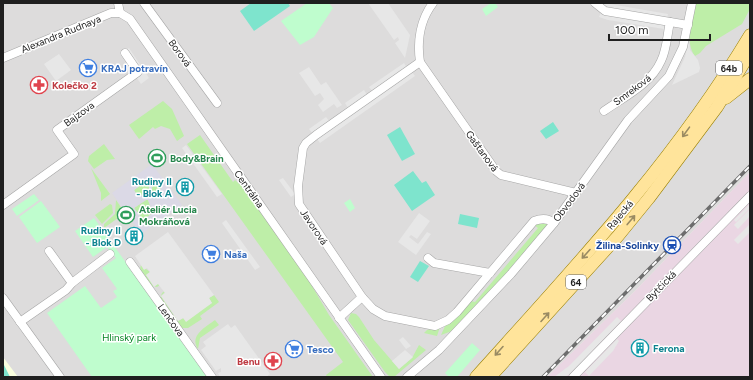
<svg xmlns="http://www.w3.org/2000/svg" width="753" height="380" viewBox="0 0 753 380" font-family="Figtree,sans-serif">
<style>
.residential{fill:#dddcdc}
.industrial{fill:#ead6e3}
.education{fill:#faffdf}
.grass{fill:#beeea8}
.park{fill:#bffdce}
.pitch{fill:#7ee4cd}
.parking{fill:#e7e7e7}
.plaza{fill:#dbd9e6;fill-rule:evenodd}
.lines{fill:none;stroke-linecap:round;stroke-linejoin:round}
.street-casing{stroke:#a6a6a6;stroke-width:9}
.primary-casing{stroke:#9a8000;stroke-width:13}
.street{stroke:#fff;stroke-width:8}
.primary{stroke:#ffe49b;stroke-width:12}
.rail-casing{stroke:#6d6d6d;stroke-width:3.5}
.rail{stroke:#fff;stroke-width:2;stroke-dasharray:6;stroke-linecap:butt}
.oneway{stroke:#9a8b63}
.labels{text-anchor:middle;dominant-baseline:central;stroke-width:3;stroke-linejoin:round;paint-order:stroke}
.shield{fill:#fff;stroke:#626262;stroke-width:1}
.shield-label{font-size:9px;font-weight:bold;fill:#1f1f1f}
.street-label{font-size:10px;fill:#1f1f1f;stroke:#fff}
.shop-label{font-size:10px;font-weight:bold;fill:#366cbe;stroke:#fff;text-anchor:start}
.health-label{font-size:10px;font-weight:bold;fill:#be3a42;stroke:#fff;text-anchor:start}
.leisure-label{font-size:10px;font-weight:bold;fill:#27864d;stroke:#fff;text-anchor:start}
.culture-label{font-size:10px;font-weight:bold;fill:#0d838f;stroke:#fff;text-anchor:end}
.transit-label{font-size:10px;font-weight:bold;fill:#164399;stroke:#fff;text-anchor:end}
.park-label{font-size:10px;fill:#058524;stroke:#fff}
</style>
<rect width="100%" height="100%" fill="#f0eee5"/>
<polygon class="residential" points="3,3 750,3 750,172 635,291 547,377 3,377"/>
<polygon class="industrial" points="750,172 750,377 547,377 635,291"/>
<polygon class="education" points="3,357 18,377 3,377"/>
<g class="grass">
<path d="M696,3h54v6l-8,15 -36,22 -6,7 -5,3c-11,-14 -2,-37 1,-53z"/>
<polygon points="163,101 172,109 184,136 177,141 170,129 161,126 155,129 153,127 139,139 129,125"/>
<polygon points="200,135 233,182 235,180 248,192 308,279 329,315 373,377 327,377 326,375 343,362 187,144"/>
<polygon points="104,144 115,159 107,160 94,169 88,161 89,156"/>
<polygon points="91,168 110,194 101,201 101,193"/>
<polygon points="151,178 148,196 137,195 134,190"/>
<polygon points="153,178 161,189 151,196"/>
<polygon points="116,200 125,213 104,228 104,224 115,214"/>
<polygon points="146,200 148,200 153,213 143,220 134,208"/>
<polygon points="110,204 112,205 113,213 102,224 95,215"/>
<polygon points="544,222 548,225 501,279 452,331 441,335 446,324 471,301 475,302 538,228 534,225"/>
<polygon points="141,265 150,272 146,275 158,284 167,280 157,287 151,286 140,269"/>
<polygon points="172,285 161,296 178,321 212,303 209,298 214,295 219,302 200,316 202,319 188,328 182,328 160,298 162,293"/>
<polygon points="351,313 356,314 359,317 374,340 399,369 412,358 419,345 426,350 394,377 390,377 385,372 348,320"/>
<path d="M215,320l4,5 -19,13 -2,11c-9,-14 8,-22 17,-29z"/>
<polygon points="440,327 437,336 424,333 427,330"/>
</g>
<g class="park">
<polygon points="307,3 329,3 333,8 314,37 300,45 281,21"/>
<polygon points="491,3 495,3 498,7 486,16 482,9"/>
<polygon points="34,194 39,200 17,216 12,209"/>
<polygon points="350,199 355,208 350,212 344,203"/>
<polygon points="41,201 60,227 37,243 19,217"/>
<polygon points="94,218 208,377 92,377 47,313 85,286 101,308 117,297 113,291 117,289 102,268 116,258 107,247 93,257 75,231"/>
<polygon points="472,343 480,350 457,377 449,377 445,373"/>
</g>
<g class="pitch">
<polygon points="251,3 288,3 290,6 254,31 240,11"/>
<polygon points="553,122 559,131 546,139 540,131"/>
<polygon points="400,127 415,154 402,161 387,135"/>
<polygon points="413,171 422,183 426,181 435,195 412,211 394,185"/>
<polygon points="460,214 479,218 477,228 458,224"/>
<polygon points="420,261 429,266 418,282 410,277"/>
<polygon points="3,363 10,377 3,377"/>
</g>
<g class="parking">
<polygon points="368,3 388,3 410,35 405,58 395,43 399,40 398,37 394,40"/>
<polygon points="604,3 668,14 667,18 603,7"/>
<polygon points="601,12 665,24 664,29 608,20 599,17"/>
<polygon points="689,40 690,50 698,60 700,68 699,72 672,85 685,57"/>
<polygon points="129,48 149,78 141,84 120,54"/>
<polygon points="59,54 71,70 56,81 44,64"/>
<polygon points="404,63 407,68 373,92 369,87"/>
<polygon points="309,67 321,85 326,82 342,105 337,108 334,104 323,112 318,105 324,99 320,93 315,96 299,73"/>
<polygon points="412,72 415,76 320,143 317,139"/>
<polygon points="364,90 367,95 348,108 345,103"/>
<polygon points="326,117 330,122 313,134 309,129"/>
<polygon points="186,145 222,194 217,197 182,148"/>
<polygon points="283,178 295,194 291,197 279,180"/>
<polygon points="750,204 750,208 736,222 734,220"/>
<polygon points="750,209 750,216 738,229 734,225"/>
<polygon points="419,213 430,221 417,239 411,235 409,237 418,244 427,232 431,234 416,255 398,242"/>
<polygon points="226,220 260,267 255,270 222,223"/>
<polygon points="749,225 750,232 738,244 734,240"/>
<polygon points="168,232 214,295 209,298 212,303 186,322 183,318 178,321 161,296 165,293 158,284 154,287 146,275 150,272 147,268 144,270 135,256"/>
<polygon points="617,317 621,321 571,373 565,377 554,377 569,366"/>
<polygon points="228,324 231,328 235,325 270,374 266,377 220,377 218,373 221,372 221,368 216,371 201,350 206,346 203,342"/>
<polygon points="403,337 411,346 406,349 399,340"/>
<polygon points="617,339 619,341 613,351 589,376 585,372"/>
<polygon points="405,350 413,357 399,369 392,361"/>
</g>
<path class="plaza" d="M152,164l30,41 -41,29 -29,-41zM150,178l-2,18 -11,-1 -3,-5zM153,178l8,11 -10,7v-1zM146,200h2l5,13 -10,7 -9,-12z"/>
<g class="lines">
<defs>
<g id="street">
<polyline points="118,3 120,13"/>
<polyline points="144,3 217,103"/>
<path d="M433,3c-13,17 -16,39 -13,59l76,109 5,4 75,18"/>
<polyline points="595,3 605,11 688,25"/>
<polyline points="3,58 111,13 120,13 130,19 381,377"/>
<path d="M420,62l-104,73 -10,8 -3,5 -5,38 1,18 63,93 11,12 12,7 50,10 13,-6 9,-8 77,-91c8,-3 14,-3 20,2"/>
<path d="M604,111c20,-14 47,-27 57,-50 6,-12 6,-26 9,-39"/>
<polyline points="3,205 74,154 57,130 138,72 125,53"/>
<polyline points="49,251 72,283"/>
<polyline points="428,258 434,263 490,273"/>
<polyline points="130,262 212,377"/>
<polyline points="3,298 60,377"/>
<polyline points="339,318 362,297"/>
<polyline points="20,322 66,290 72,283 110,254"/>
<polyline points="407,377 439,350 511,274 554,223 628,120 669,76 683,47 692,3"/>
<polyline points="573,377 750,196"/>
</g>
<g id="primary">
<polyline points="726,98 750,79"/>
<path d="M476,377c99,-110 197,-214 274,-342"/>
<polyline points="490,377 618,236 649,198 717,107 750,53"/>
</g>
</defs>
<use href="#street" class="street-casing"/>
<use href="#primary" class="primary-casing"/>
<use href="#street" class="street"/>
<use href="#primary" class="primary"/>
<defs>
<polyline id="rail" points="543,377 750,166"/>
</defs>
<use href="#rail" class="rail-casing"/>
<use href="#rail" class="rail"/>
</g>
<defs><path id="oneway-shaft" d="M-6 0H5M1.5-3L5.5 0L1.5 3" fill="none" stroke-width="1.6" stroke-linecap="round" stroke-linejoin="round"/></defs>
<g class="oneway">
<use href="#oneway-shaft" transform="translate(686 132) rotate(126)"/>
<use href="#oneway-shaft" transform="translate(631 220) rotate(-50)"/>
<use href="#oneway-shaft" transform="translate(586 254) rotate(132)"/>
<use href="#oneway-shaft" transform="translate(545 317) rotate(-48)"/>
<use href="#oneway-shaft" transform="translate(499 351) rotate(132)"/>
</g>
<defs>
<symbol id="supermarket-ring" viewBox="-11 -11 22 22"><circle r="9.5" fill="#fff" stroke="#3f7fe0" stroke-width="1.5"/><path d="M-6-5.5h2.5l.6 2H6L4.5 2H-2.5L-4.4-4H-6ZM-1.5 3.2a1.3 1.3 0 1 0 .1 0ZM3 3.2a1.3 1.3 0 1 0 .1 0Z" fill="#3f7fe0"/></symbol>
<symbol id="pharmacy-ring" viewBox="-11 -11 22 22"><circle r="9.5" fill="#fff" stroke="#e0444e" stroke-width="1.5"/><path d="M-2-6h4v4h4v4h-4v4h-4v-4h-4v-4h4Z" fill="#e0444e"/></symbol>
<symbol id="stadium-ring" viewBox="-11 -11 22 22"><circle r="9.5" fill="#fff" stroke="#2e9e5b" stroke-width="1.5"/><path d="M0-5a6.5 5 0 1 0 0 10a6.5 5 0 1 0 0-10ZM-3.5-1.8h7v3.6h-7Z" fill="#2e9e5b"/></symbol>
<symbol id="building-ring" viewBox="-11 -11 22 22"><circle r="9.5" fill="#fff" stroke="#0f9aa8" stroke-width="1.5"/><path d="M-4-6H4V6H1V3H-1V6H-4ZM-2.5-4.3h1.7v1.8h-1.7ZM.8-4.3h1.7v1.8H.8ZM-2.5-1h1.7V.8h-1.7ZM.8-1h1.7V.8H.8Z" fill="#0f9aa8"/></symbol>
<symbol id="station-ring" viewBox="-11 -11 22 22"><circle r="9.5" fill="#fff" stroke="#1a4fb4" stroke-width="1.5"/><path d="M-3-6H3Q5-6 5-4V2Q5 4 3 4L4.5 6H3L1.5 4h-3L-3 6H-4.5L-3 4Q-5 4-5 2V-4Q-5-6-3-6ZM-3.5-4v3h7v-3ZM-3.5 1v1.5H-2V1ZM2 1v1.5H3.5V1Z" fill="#1a4fb4"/></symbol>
</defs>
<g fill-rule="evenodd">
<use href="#supermarket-ring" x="78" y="58" width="20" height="20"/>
<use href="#pharmacy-ring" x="29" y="75" width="20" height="20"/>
<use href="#stadium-ring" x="147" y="148" width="20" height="20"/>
<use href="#building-ring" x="175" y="177" width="20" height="20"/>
<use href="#stadium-ring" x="116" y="205" width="20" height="20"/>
<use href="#building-ring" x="124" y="226" width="20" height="20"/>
<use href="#station-ring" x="662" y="235" width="20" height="20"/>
<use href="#supermarket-ring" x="201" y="244" width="20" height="20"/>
<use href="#building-ring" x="630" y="338" width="20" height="20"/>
<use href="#supermarket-ring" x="284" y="339" width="20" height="20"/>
<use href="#pharmacy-ring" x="263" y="351" width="20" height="20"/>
</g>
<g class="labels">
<g class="shield">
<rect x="716" y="61" width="26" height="14" rx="3"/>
<rect x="566" y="275" width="20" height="14" rx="3"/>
</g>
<g class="shield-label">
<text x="729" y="68">64b</text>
<text x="576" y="282">64</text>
</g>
<g class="street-label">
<text transform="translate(61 34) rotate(-22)">Alexandra Rudnaya</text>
<text transform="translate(180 53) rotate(54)">Borová</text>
<text transform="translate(632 90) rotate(-37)">Smreková</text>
<text transform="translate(79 114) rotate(-36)">Bajzova</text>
<text transform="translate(482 151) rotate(54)">Gaštanová</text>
<text transform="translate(249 189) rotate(55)">Centrálna</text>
<text transform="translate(569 202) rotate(-53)">Obvodová</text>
<text transform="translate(620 215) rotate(-50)">Rajecká</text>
<text transform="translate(314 227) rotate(56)">Javorová</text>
<text transform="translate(661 286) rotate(-46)">Bytčická</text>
<text transform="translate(171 320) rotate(54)">Lenčova</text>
</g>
<g class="shop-label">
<text x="101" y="68">KRAJ potravín</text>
<text x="224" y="254">Naša</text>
<text x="307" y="349">Tesco</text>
</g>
<g class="health-label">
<text x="52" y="85">Kolečko 2</text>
<text x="260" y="361" text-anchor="end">Benu</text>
</g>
<g class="leisure-label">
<text x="170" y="158">Body&amp;Brain</text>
<text x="139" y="209">Ateliér Lucia<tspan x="139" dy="12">Mokráňová</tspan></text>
</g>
<g class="culture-label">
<text x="172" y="181">Rudiny II<tspan x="172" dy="12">- Blok A</tspan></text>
<text x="121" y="230">Rudiny II<tspan x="121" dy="12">- Blok D</tspan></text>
<text x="653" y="348" text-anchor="start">Ferona</text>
</g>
<g class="transit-label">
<text x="659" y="245">Žilina-Solinky</text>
</g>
<g class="park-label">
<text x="129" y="337">Hlinský park</text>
</g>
</g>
<rect width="753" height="380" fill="none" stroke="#1f1f1f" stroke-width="8"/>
<path d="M609 34v6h101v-6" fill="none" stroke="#1f1f1f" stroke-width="2"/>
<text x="615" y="34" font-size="12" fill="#1f1f1f" stroke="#ffffff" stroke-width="3" paint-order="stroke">100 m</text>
</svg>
